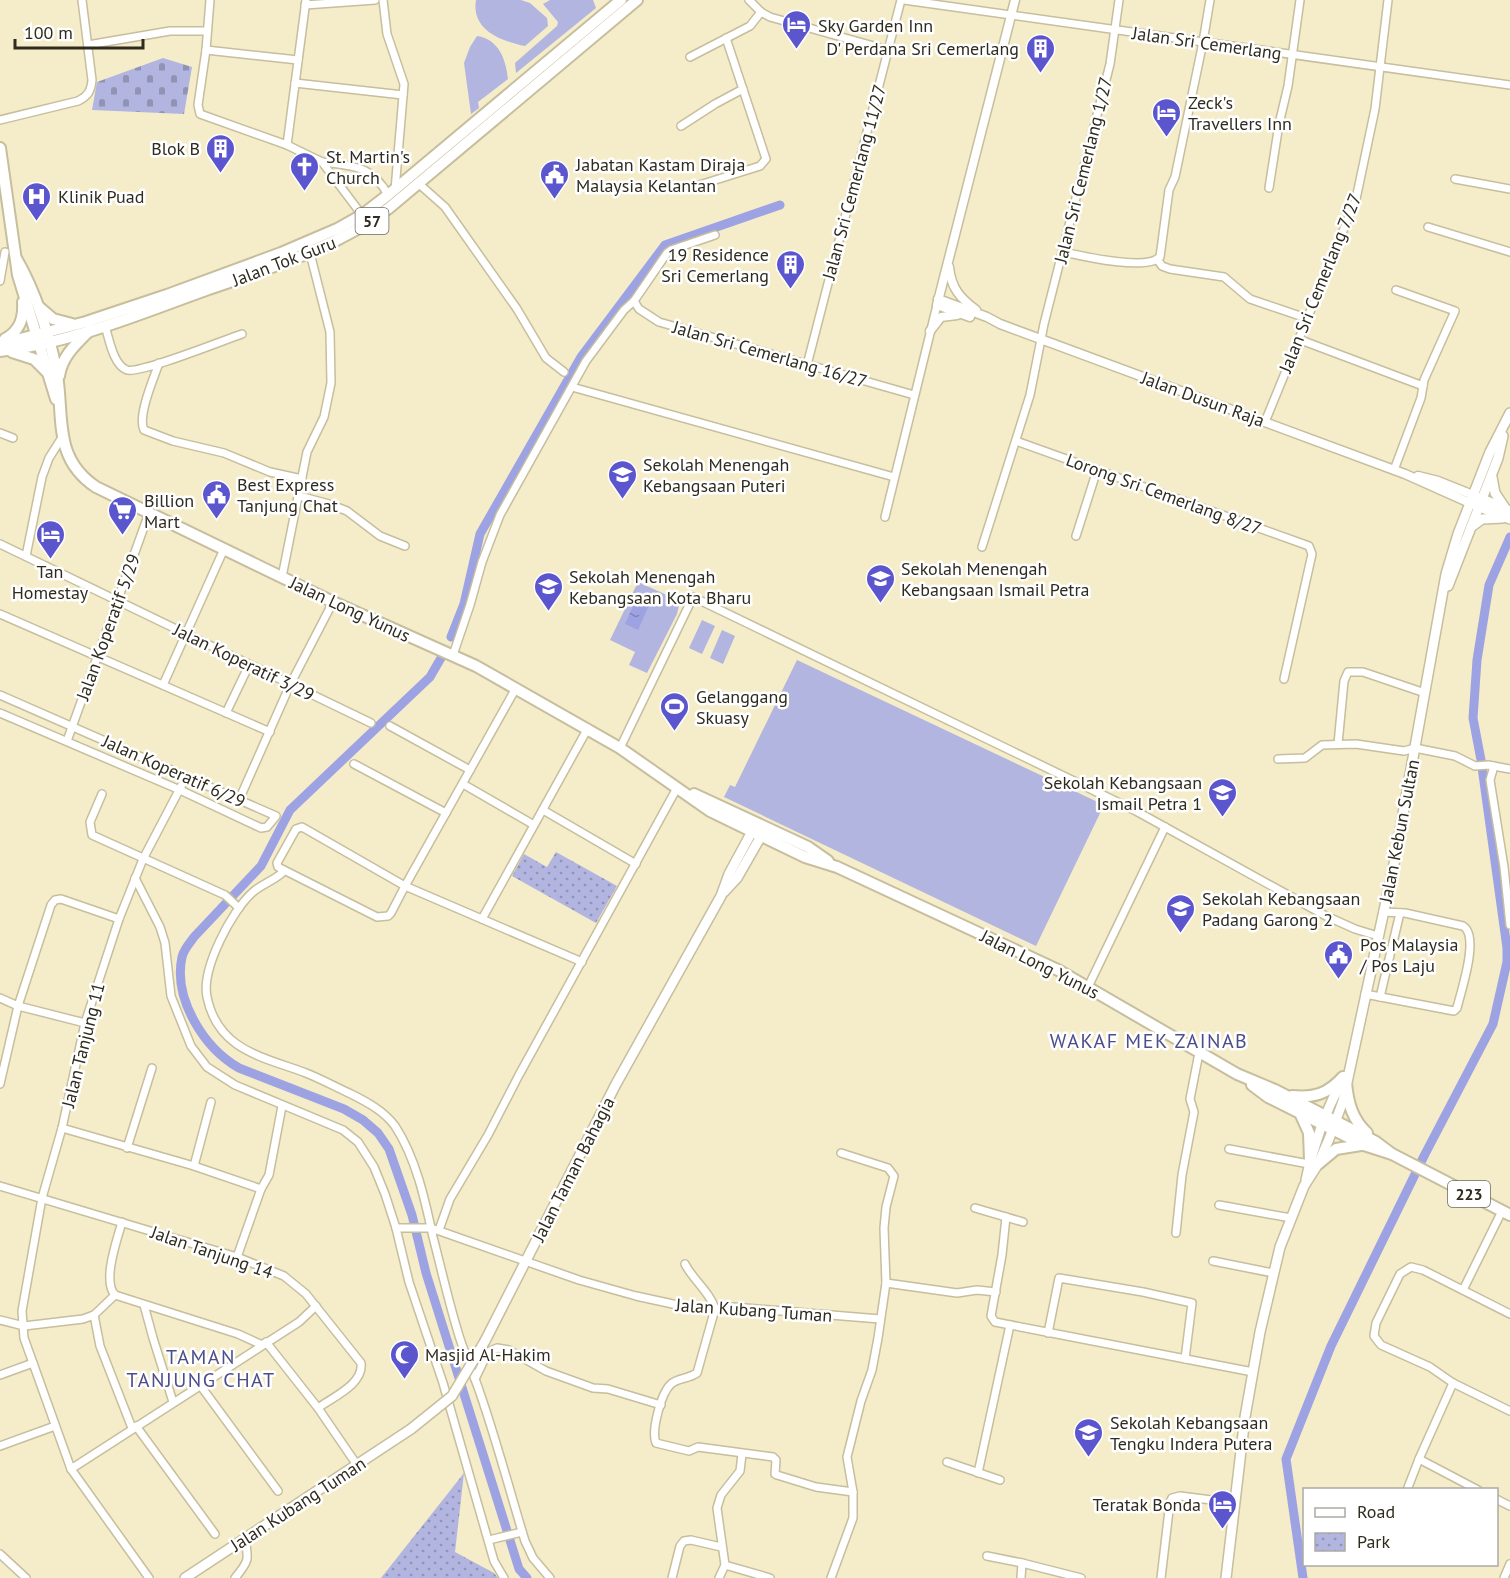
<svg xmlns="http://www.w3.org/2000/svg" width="1510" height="1578" viewBox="0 0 1510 1578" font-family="'PT Sans',sans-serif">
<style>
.grass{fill:#b1b5df}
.cemetery{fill:url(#cemetery-stones)}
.park{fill:url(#park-dots)}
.water{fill:url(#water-ripples)}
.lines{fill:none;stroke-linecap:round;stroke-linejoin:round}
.canal{stroke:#9da2e3;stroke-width:9}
.minor-casing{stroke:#c6be9d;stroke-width:10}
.tertiary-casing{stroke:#c6be9d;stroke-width:11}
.secondary-casing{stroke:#c6be9d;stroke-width:12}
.primary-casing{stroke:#c6be9d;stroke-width:14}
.minor{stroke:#fff;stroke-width:7}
.tertiary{stroke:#fff;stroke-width:8}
.secondary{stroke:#fff;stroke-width:9}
.primary{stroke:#fff;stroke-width:10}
.secondary-bridge-casing{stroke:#c6be9d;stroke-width:12;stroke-linecap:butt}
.secondary-bridge{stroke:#fff;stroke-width:9}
.labels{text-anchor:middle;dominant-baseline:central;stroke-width:5;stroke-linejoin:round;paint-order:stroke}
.shield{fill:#fff;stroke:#6d6b62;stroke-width:1.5}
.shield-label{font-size:16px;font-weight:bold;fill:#2f2b1e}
.poi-label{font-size:18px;fill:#2f2b1e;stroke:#fff;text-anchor:start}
.street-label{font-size:18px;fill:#2f2b1e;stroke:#fff}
.neighbourhood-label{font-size:20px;letter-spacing:1.5px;fill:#4c4e8c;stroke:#fff}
</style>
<defs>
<pattern id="cemetery-stones" width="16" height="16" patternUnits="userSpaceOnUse" patternTransform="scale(1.5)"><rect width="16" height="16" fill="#b1b5df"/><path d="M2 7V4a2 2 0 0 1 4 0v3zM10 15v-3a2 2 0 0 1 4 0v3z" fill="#9093b4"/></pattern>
<pattern id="park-dots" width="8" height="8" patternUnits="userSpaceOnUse" patternTransform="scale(1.5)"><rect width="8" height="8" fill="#b1b5df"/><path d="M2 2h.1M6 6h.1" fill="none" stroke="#9093b4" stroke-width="1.8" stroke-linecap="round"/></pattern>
<pattern id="water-ripples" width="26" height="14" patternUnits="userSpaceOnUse" patternTransform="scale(1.5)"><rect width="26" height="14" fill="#9da2e3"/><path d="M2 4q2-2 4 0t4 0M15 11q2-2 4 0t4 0" fill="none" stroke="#8084b7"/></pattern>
</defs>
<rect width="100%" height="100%" fill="#f5ecca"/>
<g class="grass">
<path d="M476,0h45l9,3 17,15 1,8 -23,20c-24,-5 -54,-16 -49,-46z"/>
<polygon points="550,0 593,0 596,8 516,73 515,63 557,26 558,22 543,4"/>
<path d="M477,36c22,3 29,24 31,43l-30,23 1,6 -8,6 -7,-51 6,-16z"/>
<polygon points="638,582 680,601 677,614 647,673 629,665 635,652 610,640"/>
<polygon points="702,620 715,626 702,654 689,648"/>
<polygon points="722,630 735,636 723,664 710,658"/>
<polygon points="797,660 1104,805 1036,946 724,797 730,785 735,787"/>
</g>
<polygon class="cemetery" points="163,58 192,67 184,114 92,110 97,82"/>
<g class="park">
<polygon points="556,852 617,886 596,923 512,876 524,854 547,867"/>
<polygon points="464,1473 455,1552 494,1573 498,1578 381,1578"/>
</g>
<polygon class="water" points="638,595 651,601 638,630 625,624"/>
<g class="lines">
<g class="canal">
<polyline points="451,637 464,604 480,534 581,357 665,245 780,205"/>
<path d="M441,658l-11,19 -140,133 -29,56 -67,71c-4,6 -10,12 -12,20 -9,42 22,91 57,111l105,41 19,11 15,13 11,16 23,66 14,58 93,296 8,9"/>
<polyline points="1303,1578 1286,1459 1331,1346 1424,1156 1493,1024 1507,962 1507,948 1481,760 1473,718 1477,660 1489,585 1510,537"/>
</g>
<defs>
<g id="minor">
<polyline points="210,0 206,50 198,105 200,114 287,145 322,162 362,215"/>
<polyline points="383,0 387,34 404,84 395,190"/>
<polyline points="749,0 761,12 770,17 888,50"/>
<polyline points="904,0 1510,85"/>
<polyline points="305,5 375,0"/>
<polyline points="88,45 170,31 206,31"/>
<polyline points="206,50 298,60"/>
<polyline points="690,57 750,26 761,12"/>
<polyline points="295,83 403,95"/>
<path d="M0,120l78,-19c10,-5 13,-10 14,-21l-10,-80"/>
<polyline points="681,126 715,104 743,89"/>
<polyline points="287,145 306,0"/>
<path d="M322,162c31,4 50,3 66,33"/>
<polyline points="1455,179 1510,189"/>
<polyline points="418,183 445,207 517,309 546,358 564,372"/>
<polyline points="693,187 760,166 766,159 726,38"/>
<polyline points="1269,188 1279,124 1288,86 1300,0"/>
<polyline points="1428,227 1510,252"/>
<path d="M1064,252c18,4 82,19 96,5l9,-67 6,-13 28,-135 7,-42"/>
<polyline points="1157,259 1162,266 1170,269 1224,277 1250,299 1306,318"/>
<polyline points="0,281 5,252"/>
<polyline points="634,301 639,309 659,322 914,395"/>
<path d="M105,326c4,12 8,39 22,44 13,4 97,-30 115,-36"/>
<polyline points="1298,339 1423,386"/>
<path d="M159,363c-5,15 -22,53 -15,67l29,11 51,12 46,19 32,7"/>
<polyline points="807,365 901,0"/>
<polyline points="572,387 894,477"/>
<polyline points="1265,422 1356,199 1375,109 1388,0"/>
<polyline points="0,433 13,438"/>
<polyline points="1016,441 1309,546 1312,554 1284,679"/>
<polyline points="1394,470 1421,398 1424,380 1455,311 1396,290"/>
<polyline points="299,496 329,504 347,511 380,536 405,546"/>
<polyline points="885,517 937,305"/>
<polyline points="1076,536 1097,470"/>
<polyline points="0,544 371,723"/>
<polyline points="982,547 1030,395 1044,324 1110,64 1119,0"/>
<polyline points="26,556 42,477 49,458 63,436"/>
<polyline points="282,577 307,452 324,417 331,383 330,332 310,253"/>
<polyline points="0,614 270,732"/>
<polyline points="453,655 470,605 482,562 500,515 586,361 624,310 634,301 667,253 671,250 715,235"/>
<polyline points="163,685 224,549"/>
<polyline points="516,688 405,886 391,913 388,916 377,917 278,867 277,863 296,829 302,827 405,886 582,962"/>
<polyline points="0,695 276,816 267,827 261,828 180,790 0,713"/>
<polyline points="226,713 249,665"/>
<polyline points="390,726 470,770"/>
<polyline points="67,741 149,513"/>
<polyline points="1338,744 1344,681 1348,672 1363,672 1425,693"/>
<polyline points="620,748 693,597 1136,811 1326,916 1355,929 1378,936"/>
<polyline points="1278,759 1305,758 1322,745 1356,744 1404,751 1415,748 1455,756 1475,766 1488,765 1510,769"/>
<polyline points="354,764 446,813"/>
<polyline points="1494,766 1490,780 1504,867 1510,925"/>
<polyline points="463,784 534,825"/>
<polyline points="102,794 90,822 92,835 225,895 239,908"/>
<polyline points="239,800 290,685 333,602"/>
<polyline points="543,810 636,864"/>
<path d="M283,872c-8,8 -21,12 -30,20 -21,18 -52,77 -46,105 11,54 57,60 99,76 15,6 30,14 45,21 16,8 33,17 44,32 21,32 30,74 38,111 8,31 15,62 24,92 6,22 16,43 23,64 17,49 30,99 45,148l8,17 17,20"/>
<polyline points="135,878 160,927 165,943 171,996 191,1046 207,1067 235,1085 343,1130 358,1142 374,1167 385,1194 396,1228 409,1282 443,1383 494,1561 504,1578"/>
<polyline points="482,919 588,728"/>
<polyline points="1088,987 1165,827"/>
<path d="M1365,994l89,17 3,-3c4,-17 23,-72 6,-82l-58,-13 -22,-1"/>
<polyline points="1380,997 1400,913"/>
<polyline points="0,998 18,1006 85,1023"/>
<polyline points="0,1084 18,1006 51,905 55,900 61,899 119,919"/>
<polyline points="62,1128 194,1166 261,1189"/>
<polyline points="127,1148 152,1068"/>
<polyline points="1229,1149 1309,1164"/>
<polyline points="194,1166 211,1102"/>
<path d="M0,1186l237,71 47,19 22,18 55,69c3,21 -28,34 -43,45"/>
<polyline points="1219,1205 1291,1218"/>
<polyline points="975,1208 1023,1222"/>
<polyline points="1006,1217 1002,1255 991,1316 995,1322 1253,1372"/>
<polyline points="396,1228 431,1228 579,1280 636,1296 682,1306 706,1310 733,1307 880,1319"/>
<polyline points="439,1230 450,1199 488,1135 519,1075 677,788"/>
<polyline points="1176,1233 1182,1175 1194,1112 1190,1099 1199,1053"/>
<polyline points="237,1257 261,1189 269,1175 282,1106"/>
<polyline points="1213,1261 1273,1273"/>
<path d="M685,1264c8,16 25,28 30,45l-18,64c-9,6 -20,5 -26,11 -10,9 -20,47 -15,59l33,8 9,-4 75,10 3,3 -1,14 2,1 39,12 37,5"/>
<polyline points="886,1283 957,1293 977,1290 996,1292"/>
<polyline points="1463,1290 1502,1211"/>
<polyline points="115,1295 238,1334 260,1344 264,1344"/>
<path d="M115,1295c-13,-14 2,-55 7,-73"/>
<polyline points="144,1305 153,1338 173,1402"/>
<polyline points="1510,1314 1423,1270 1411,1267 1400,1274 1376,1323 1374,1336 1381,1345 1430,1367 1453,1383 1510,1411"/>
<polyline points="94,1315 100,1346 132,1428"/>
<polyline points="0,1320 24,1326 83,1319 94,1315 115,1295"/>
<polyline points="1048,1333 1059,1278 1143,1292 1192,1303 1185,1359"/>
<polyline points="266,1342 318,1408 357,1465"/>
<polyline points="0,1375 33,1363"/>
<polyline points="475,1379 488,1352 497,1348 509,1350 546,1371 593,1388 608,1389 661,1405"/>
<polyline points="200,1385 278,1491"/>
<polyline points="136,1426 215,1534"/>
<polyline points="0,1446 55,1426"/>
<polyline points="1419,1459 1478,1490"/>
<polyline points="947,1462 1000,1480"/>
<polyline points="71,1469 299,1322 316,1306"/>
<polyline points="978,1473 1010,1325"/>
<polyline points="1407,1490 1419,1459 1453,1383"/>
<polyline points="1496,1499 1510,1506"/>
<polyline points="489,1540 522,1532"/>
<polyline points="0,1554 26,1578"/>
<polyline points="987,1556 1022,1563 1081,1578"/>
<polyline points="725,1565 770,1578"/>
<polyline points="149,1578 71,1469 24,1338 22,1311 42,1198 62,1128 85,1023 119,919 143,859 186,777"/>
<path d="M235,1578c14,-17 14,-18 10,-39"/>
<polyline points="672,1578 680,1546 684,1541 691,1540 721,1547"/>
<polyline points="719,1578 725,1565 717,1508 721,1495 740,1471 742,1454"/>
<polyline points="831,1578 853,1518 853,1492 847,1457 861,1401 872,1370 878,1338 886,1283 884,1228 886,1207 894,1176 888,1168 841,1153"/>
<polyline points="1021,1578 1022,1563"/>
<polyline points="1161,1578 1170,1502 1172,1498 1180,1496 1235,1503"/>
<polyline points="1504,1578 1510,1564"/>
</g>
<g id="tertiary">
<path d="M949,267c2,21 11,31 27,43"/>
<polyline points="938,299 987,317 1000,324 1405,474 1470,503"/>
<polyline points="970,317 937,305 1015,0"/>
<polyline points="930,331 941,317 957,315"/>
<polyline points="1418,476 1438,481 1473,495"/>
</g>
<g id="secondary">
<polyline points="1492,477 1495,493 1505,508"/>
<polyline points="1478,497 1510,511"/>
<polyline points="1475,505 1510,519"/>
<polyline points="1471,527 1482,519 1503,518"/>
<polyline points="1448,586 1498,458 1503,436"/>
<polyline points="724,892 737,878 764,831"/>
<path d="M1306,1180c7,-34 20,-69 36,-100"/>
<polyline points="485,1341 616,1084 721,896 729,874 755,826"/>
<polyline points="185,1578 411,1429"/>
<polyline points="1226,1578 1245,1417 1260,1332 1280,1247 1304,1186 1318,1164 1329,1139 1343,1101 1394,864 1446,574 1458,534 1490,452 1510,413"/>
</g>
<g id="primary">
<polyline points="0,148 18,275 56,399"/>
<path d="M17,260c18,31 32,74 39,109 9,45 -5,88 40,118l237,115 143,64 144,82 90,63 95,46 32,10 221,103 179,104 38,16 101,52 16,12"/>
<polyline points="39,307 53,319 72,324"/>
<path d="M5,339c15,-8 19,-21 18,-37"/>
<polyline points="0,342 20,339 86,322 167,295 281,253 337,229 362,215 388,195 621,0"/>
<path d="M0,351c71,-8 139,-37 206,-61 63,-22 129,-41 183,-82l248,-208"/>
<polyline points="12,352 34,359 47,372"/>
<path d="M59,376c3,-20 17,-32 31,-46"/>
<polyline points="694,794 808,847 828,861"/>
<path d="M1346,1083c2,20 6,36 21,50"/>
<polyline points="1252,1085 1268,1097 1364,1145 1392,1154 1510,1215"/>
<path d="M1292,1096c22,2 36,-2 51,-19"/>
<polyline points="1300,1113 1309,1133 1310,1160"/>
<polyline points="1318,1164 1336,1149 1361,1145"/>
</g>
</defs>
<use href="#minor" class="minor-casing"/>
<use href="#tertiary" class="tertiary-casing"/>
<use href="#secondary" class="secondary-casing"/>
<use href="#primary" class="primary-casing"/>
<use href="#minor" class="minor"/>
<use href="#tertiary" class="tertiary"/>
<use href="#secondary" class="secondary"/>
<use href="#primary" class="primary"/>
<defs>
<polyline id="secondary-bridge" points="411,1429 452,1396 485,1341"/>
</defs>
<use href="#secondary-bridge" class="secondary-bridge-casing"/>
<use href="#secondary-bridge" class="secondary-bridge"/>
</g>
<defs>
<symbol id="hotel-pin" viewBox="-11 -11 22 30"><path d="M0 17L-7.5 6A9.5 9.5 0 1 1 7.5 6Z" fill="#5c56ce" stroke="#fff"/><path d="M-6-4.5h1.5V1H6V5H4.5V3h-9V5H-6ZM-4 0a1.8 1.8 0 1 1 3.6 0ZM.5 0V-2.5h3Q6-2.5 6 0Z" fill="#fff"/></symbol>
<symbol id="building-pin" viewBox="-11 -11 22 30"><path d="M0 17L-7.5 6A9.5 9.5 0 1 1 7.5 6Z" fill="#5c56ce" stroke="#fff"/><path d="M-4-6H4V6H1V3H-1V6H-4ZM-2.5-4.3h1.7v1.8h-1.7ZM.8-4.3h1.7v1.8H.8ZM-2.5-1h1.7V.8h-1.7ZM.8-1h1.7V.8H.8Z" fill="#fff"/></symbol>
<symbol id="church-pin" viewBox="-11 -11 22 30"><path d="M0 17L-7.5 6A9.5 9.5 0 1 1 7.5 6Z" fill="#5c56ce" stroke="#fff"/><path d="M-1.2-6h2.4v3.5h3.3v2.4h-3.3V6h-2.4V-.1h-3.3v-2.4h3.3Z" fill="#fff"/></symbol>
<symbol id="civic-pin" viewBox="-11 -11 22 30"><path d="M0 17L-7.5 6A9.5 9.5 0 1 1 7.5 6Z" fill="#5c56ce" stroke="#fff"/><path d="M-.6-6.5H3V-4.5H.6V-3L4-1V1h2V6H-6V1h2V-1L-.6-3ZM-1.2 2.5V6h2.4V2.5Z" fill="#fff"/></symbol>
<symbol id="hospital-pin" viewBox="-11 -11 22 30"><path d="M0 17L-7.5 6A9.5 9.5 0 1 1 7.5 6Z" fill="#5c56ce" stroke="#fff"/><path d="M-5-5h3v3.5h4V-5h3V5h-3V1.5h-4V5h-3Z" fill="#fff"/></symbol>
<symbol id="school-pin" viewBox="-11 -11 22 30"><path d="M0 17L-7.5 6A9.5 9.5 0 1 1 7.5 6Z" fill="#5c56ce" stroke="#fff"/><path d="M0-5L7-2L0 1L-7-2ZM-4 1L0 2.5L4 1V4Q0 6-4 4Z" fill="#fff"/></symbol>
<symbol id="supermarket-pin" viewBox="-11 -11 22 30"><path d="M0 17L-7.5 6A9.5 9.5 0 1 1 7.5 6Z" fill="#5c56ce" stroke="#fff"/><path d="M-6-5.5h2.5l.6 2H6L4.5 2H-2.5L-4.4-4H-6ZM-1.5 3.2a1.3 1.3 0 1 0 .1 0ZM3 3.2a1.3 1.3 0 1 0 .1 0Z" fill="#fff"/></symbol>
<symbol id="stadium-pin" viewBox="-11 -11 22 30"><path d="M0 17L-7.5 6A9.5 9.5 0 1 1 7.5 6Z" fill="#5c56ce" stroke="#fff"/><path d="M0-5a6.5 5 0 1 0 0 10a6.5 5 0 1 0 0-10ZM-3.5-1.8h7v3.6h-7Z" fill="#fff"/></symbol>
<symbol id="mosque-pin" viewBox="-11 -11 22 30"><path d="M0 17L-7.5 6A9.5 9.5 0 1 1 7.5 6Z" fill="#5c56ce" stroke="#fff"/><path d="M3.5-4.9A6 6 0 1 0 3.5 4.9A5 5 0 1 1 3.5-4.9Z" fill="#fff"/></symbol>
</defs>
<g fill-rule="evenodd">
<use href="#hotel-pin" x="780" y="8" width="33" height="45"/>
<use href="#building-pin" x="1024" y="32" width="33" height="45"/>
<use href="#hotel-pin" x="1150" y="96" width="33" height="45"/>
<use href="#building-pin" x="204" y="132" width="33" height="45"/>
<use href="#church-pin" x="288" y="150" width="33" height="45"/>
<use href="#civic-pin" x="538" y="158" width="33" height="45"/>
<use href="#hospital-pin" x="20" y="180" width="33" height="45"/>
<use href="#building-pin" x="774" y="248" width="33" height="45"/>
<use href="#school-pin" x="606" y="458" width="33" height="45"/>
<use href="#civic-pin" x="200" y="478" width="33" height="45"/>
<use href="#supermarket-pin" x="106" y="494" width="33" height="45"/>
<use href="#hotel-pin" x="34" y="518" width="33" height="45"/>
<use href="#school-pin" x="864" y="562" width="33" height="45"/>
<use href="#school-pin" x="532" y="570" width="33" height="45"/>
<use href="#stadium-pin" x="658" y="690" width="33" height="45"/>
<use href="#school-pin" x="1206" y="776" width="33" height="45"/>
<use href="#school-pin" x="1164" y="892" width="33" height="45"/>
<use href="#civic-pin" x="1322" y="938" width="33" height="45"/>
<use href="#mosque-pin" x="388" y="1338" width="33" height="45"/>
<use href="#school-pin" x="1072" y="1416" width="33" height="45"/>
<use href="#hotel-pin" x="1206" y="1488" width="33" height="45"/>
</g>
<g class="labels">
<g class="shield">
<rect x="355.5" y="208" width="33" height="26" rx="4.5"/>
<rect x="1448" y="1181" width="42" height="26" rx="4.5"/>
</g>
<g class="shield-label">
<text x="372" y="221">57</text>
<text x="1469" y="1194">223</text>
</g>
<g class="poi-label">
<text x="818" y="25">Sky Garden Inn</text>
<text x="1019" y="48" text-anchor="end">D' Perdana Sri Cemerlang</text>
<text x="1188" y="102">Zeck's<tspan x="1188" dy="21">Travellers Inn</tspan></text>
<text x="200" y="148" text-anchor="end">Blok B</text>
<text x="326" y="156">St. Martin's<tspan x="326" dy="21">Church</tspan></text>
<text x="576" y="164">Jabatan Kastam Diraja<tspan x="576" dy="21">Malaysia Kelantan</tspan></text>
<text x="58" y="196">Klinik Puad</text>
<text x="769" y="254" text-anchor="end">19 Residence<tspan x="769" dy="21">Sri Cemerlang</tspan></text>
<text x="643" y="464">Sekolah Menengah<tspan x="643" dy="21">Kebangsaan Puteri</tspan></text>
<text x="237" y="484">Best Express<tspan x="237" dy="21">Tanjung Chat</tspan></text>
<text x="144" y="500">Billion<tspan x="144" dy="21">Mart</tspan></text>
<text x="901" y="568">Sekolah Menengah<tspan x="901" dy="21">Kebangsaan Ismail Petra</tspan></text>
<text x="50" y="571" text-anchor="middle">Tan<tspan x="50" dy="21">Homestay</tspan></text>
<text x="569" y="576">Sekolah Menengah<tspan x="569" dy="21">Kebangsaan Kota Bharu</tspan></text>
<text x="696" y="696">Gelanggang<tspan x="696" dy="21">Skuasy</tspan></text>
<text x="1202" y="782" text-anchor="end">Sekolah Kebangsaan<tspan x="1202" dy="21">Ismail Petra 1</tspan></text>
<text x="1202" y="898">Sekolah Kebangsaan<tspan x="1202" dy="21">Padang Garong 2</tspan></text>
<text x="1360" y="944">Pos Malaysia<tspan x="1360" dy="21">/ Pos Laju</tspan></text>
<text x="425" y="1354">Masjid Al-Hakim</text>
<text x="1110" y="1422">Sekolah Kebangsaan<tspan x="1110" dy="21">Tengku Indera Putera</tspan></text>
<text x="1201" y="1504" text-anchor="end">Teratak Bonda</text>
</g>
<g class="street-label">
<text transform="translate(1207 43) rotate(8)">Jalan Sri Cemerlang</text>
<text transform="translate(1083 170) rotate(-76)">Jalan Sri Cemerlang 1/27</text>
<text transform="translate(854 182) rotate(-75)">Jalan Sri Cemerlang 11/27</text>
<text transform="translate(284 261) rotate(-21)">Jalan Tok Guru</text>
<text transform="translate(1320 283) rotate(-68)">Jalan Sri Cemerlang 7/27</text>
<text transform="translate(770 354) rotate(16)">Jalan Sri Cemerlang 16/27</text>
<text transform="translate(1203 399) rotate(20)">Jalan Dusun Raja</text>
<text transform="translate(1164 494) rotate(20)">Lorong Sri Cemerlang 8/27</text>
<text transform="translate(350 609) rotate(25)">Jalan Long Yunus</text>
<text transform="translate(108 627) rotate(-70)">Jalan Koperatif 5/29</text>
<text transform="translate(244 662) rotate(26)">Jalan Koperatif 3/29</text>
<text transform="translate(174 771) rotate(24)">Jalan Koperatif 6/29</text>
<text transform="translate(1399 831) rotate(-79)">Jalan Kebun Sultan</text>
<text transform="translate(1040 964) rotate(27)">Jalan Long Yunus</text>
<text transform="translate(83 1045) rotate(-76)">Jalan Tanjung 11</text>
<text transform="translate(573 1169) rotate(-63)">Jalan Taman Bahagia</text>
<text transform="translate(212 1252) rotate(19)">Jalan Tanjung 14</text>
<text transform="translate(754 1310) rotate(4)">Jalan Kubang Tuman</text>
<text transform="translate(298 1504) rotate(-33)">Jalan Kubang Tuman</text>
</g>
<g class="neighbourhood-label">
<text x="1149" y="1041">WAKAF MEK ZAINAB</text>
<text x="201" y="1357">TAMAN<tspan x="201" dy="23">TANJUNG CHAT</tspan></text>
</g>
</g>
<rect x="1303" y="1488" width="195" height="78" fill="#ffffff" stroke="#acaaa5" stroke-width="1.5"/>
<rect x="1315" y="1508" width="30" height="9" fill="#ffffff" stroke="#acaaa5" stroke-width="1.5"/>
<text x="1357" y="1518" font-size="18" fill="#2f2b1e">Road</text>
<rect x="1315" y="1533" width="30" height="18" fill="url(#park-dots)" stroke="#acaaa5" stroke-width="1.5"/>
<text x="1357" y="1548" font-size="18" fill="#2f2b1e">Park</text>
<path d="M15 39v9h128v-9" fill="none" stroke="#2f2b1e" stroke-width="3"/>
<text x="24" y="39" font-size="18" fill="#2f2b1e" stroke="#ffffff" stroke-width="4.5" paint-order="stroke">100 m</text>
</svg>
